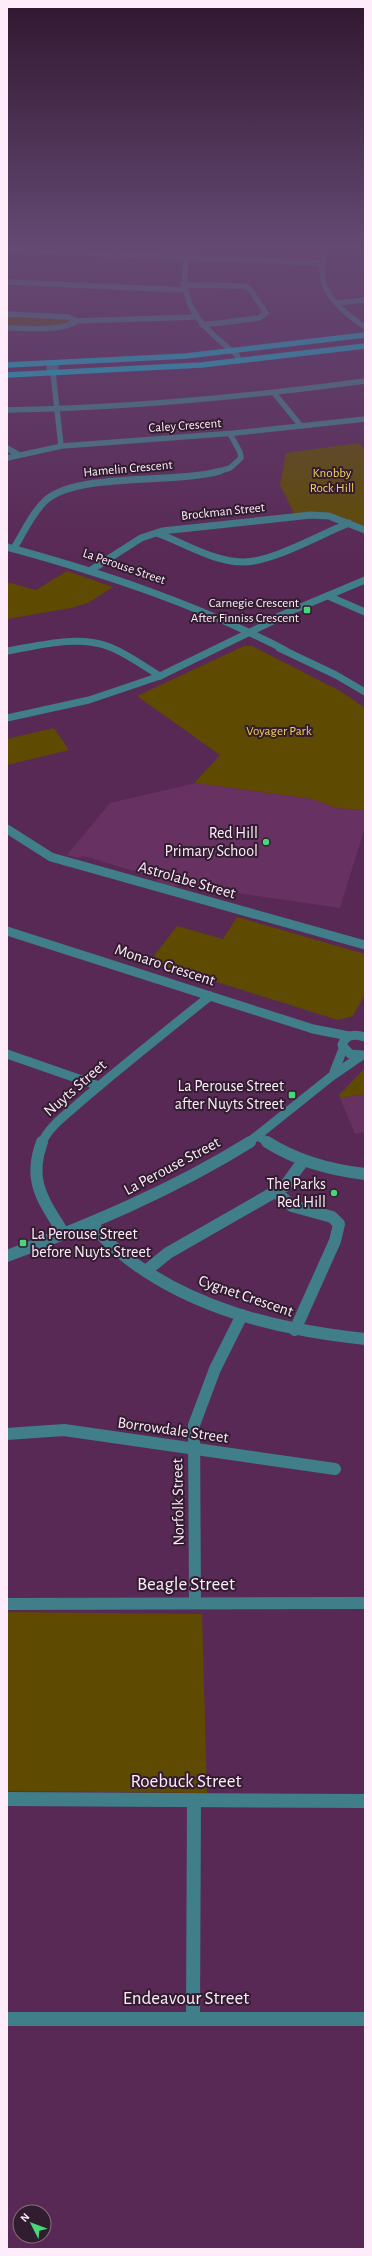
<svg xmlns="http://www.w3.org/2000/svg" width="372" height="2256" viewBox="0 0 372 2256" font-family="'Alegreya Sans',sans-serif">
<style>
.built{fill:#673161}
.green{fill:#5e4a00}
.lines{fill:none;stroke-linecap:round;stroke-linejoin:round}
.minor-far4{stroke:#407e89;stroke-width:5.5}
.minor-far3{stroke:#407e89;stroke-width:7}
.minor-far2{stroke:#407e89;stroke-width:9}
.minor-far1{stroke:#407e89;stroke-width:12}
.minor{stroke:#407e89;stroke-width:14}
.major{stroke:#0abbd3;stroke-width:5.5}
.poi-dot{fill:#47d779;stroke:#321c2f;stroke-width:1.5}
.labels{text-anchor:middle;dominant-baseline:central;stroke-width:4;stroke-linejoin:round;paint-order:stroke}
.far-street-label{font-size:13px;fill:#feecfb;stroke:#321c2f}
.far-park-label{font-size:13px;fill:#f7d05a;stroke:#321c2f}
.far-poi-label{font-size:13px;fill:#feecfb;stroke:#321c2f;text-anchor:end}
.poi-label{font-size:16px;fill:#feecfb;stroke:#321c2f;text-anchor:end}
.street-label{font-size:16px;fill:#feecfb;stroke:#321c2f}
.near-street-label{font-size:19px;fill:#feecfb;stroke:#321c2f}
</style>
<rect width="100%" height="100%" fill="#592955"/>
<g class="built">
<polygon points="196,783 313,799 336,808 365,810 365,827 340,908 181,885 174,887 157,882 157,878 84,856 78,858 67,855 110,803"/>
<polygon points="365,1094 365,1132 355,1134 340,1098"/>
</g>
<g class="green">
<polygon points="7,315 64,318 72,321 63,325 7,326"/>
<polygon points="358,443 365,450 365,526 339,516 294,513 280,485 286,453"/>
<polygon points="67,571 113,587 88,603 71,608 7,619 7,582 36,590"/>
<polygon points="244,646 252,646 342,692 365,708 365,810 336,808 313,799 196,783 196,781 220,755 137,696"/>
<polygon points="54,728 69,750 7,765 7,739"/>
<polygon points="237,917 365,954 365,994 353,1016 338,1020 150,961 177,926 223,939"/>
<polygon points="365,1068 365,1094 340,1098 339,1095"/>
<polygon points="7,1612 202,1614 207,1793 7,1791"/>
</g>
<g class="lines">
<g class="minor-far4">
<path d="M190,244c-17,56 6,78 47,111l2,6"/>
<path d="M326,244c-1,9 -5,19 -4,28 1,25 24,42 43,55"/>
<polyline points="7,250 323,263"/>
<polyline points="114,254 119,244"/>
<polyline points="7,282 183,290"/>
<polyline points="183,285 245,286 249,288 266,313 259,318 202,325"/>
<polyline points="336,303 365,300"/>
<polyline points="7,314 68,317 77,321 195,317"/>
<path d="M7,328c19,0 55,4 70,-7"/>
<polygon points="52,364 56,367 53,373 49,368"/>
<polyline points="53,373 61,446"/>
<polyline points="274,393 301,426"/>
<path d="M7,410c120,-2 239,-13 358,-29"/>
<polyline points="7,448 19,455"/>
<polyline points="7,458 62,446 235,433 365,419"/>
<polyline points="217,472 230,468 241,458 240,452 230,434"/>
</g>
<g class="minor-far3">
<path d="M157,533c27,10 57,29 86,29 30,0 78,-28 106,-39"/>
<path d="M7,547c96,26 189,57 278,103"/>
<path d="M14,548c10,-16 18,-35 32,-48 32,-28 130,-16 174,-29"/>
<polyline points="91,570 141,538 162,531 311,515 329,516 365,530"/>
<polyline points="328,596 365,612"/>
<polyline points="277,617 365,580"/>
<polyline points="279,648 336,675 365,692"/>
<path d="M7,651c31,-5 69,-16 100,-5 18,6 36,20 53,30"/>
<polyline points="7,718 89,700 160,676 283,616"/>
</g>
<g class="minor-far2">
<polyline points="7,829 51,857 365,945"/>
<polyline points="7,931 313,1029 349,1036"/>
<polyline points="7,1054 99,1086"/>
<path d="M363,1055l-13,-1 -8,-9c4,-11 13,-11 23,-8"/>
<polyline points="334,1072 343,1049"/>
<polyline points="258,1136 269,1143"/>
<path d="M42,1143c6,-16 25,-29 37,-40 43,-37 87,-72 131,-107"/>
<polyline points="248,1143 332,1076 361,1056"/>
</g>
<g class="minor-far1">
<path d="M42,1142c-15,40 2,59 22,92"/>
<path d="M267,1142c30,19 63,28 98,32"/>
<polyline points="275,1191 292,1206 332,1217 339,1224 335,1241 295,1330"/>
<path d="M92,1224c8,9 16,19 25,26 69,58 161,80 248,89"/>
<path d="M7,1256c84,-32 166,-66 243,-114"/>
<polyline points="146,1271 168,1253 285,1186 303,1161"/>
<polyline points="7,1434 64,1430 335,1469"/>
<polyline points="195,1603 194,1425 215,1369 242,1315"/>
<polyline points="7,1604 365,1603"/>
</g>
<g class="minor">
<polyline points="7,1799 365,1801"/>
<polyline points="193,2018 194,1800"/>
<polyline points="7,2019 365,2019"/>
</g>
<g class="major">
<polyline points="7,365 186,356 365,335"/>
<polyline points="7,375 201,365 365,346"/>
</g>
</g>
<linearGradient id="sky" x2="0" y2="1"><stop stop-color="#31172f"/><stop offset="0.44" stop-color="#644973"/><stop offset="1" stop-color="#644973" stop-opacity="0"/></linearGradient>
<rect width="372" height="559" fill="url(#sky)"/>
<g class="poi-dot">
<rect x="303" y="606" width="8" height="8" rx="2"/>
<circle cx="266" cy="842" r="4"/>
<rect x="288" y="1091" width="8" height="8" rx="2"/>
<circle cx="334" cy="1193" r="4"/>
<rect x="19" y="1239" width="8" height="8" rx="2"/>
</g>
<g class="labels">
<g class="far-street-label">
<text transform="translate(185 426) rotate(-4)">Caley Crescent</text>
<text transform="translate(128 469) rotate(-5)">Hamelin Crescent</text>
<text transform="translate(223 512) rotate(-6)">Brockman Street</text>
<text transform="translate(124 567) rotate(19)">La Perouse Street</text>
</g>
<g class="far-park-label">
<text x="332" y="473">Knobby<tspan x="332" dy="15">Rock Hill</tspan></text>
<text x="279" y="731">Voyager Park</text>
</g>
<g class="far-poi-label">
<text x="299" y="603">Carnegie Crescent<tspan x="299" dy="15">After Finniss Crescent</tspan></text>
</g>
<g class="poi-label">
<text x="258" y="833">Red Hill<tspan x="258" dy="18">Primary School</tspan></text>
<text x="284" y="1086">La Perouse Street<tspan x="284" dy="18">after Nuyts Street</tspan></text>
<text x="326" y="1184">The Parks<tspan x="326" dy="18">Red Hill</tspan></text>
<text x="31" y="1234" text-anchor="start">La Perouse Street<tspan x="31" dy="18">before Nuyts Street</tspan></text>
</g>
<g class="street-label">
<text transform="translate(187 880) rotate(16)">Astrolabe Street</text>
<text transform="translate(165 965) rotate(18)">Monaro Crescent</text>
<text transform="translate(75 1088) rotate(-41)">Nuyts Street</text>
<text transform="translate(172 1166) rotate(-28)">La Perouse Street</text>
<text transform="translate(246 1296) rotate(19)">Cygnet Crescent</text>
<text transform="translate(173 1430) rotate(8)">Borrowdale Street</text>
<text transform="translate(178 1502) rotate(-91)">Norfolk Street</text>
</g>
<g class="near-street-label">
<text x="186" y="1584">Beagle Street</text>
<text x="186" y="1781">Roebuck Street</text>
<text x="186" y="1998">Endeavour Street</text>
</g>
</g>
<rect width="372" height="2256" fill="none" stroke="#feecfb" stroke-width="16"/>
<g transform="translate(32 2224) rotate(312)"><circle r="19" fill="#321c2f" stroke="#846f81"/>
<path d="M0-3L7 15L0 10L-7 15Z" fill="#47d779"/>
<text y="-6" font-size="11" font-weight="bold" text-anchor="middle" fill="#feecfb">N</text>
</g>
</svg>
